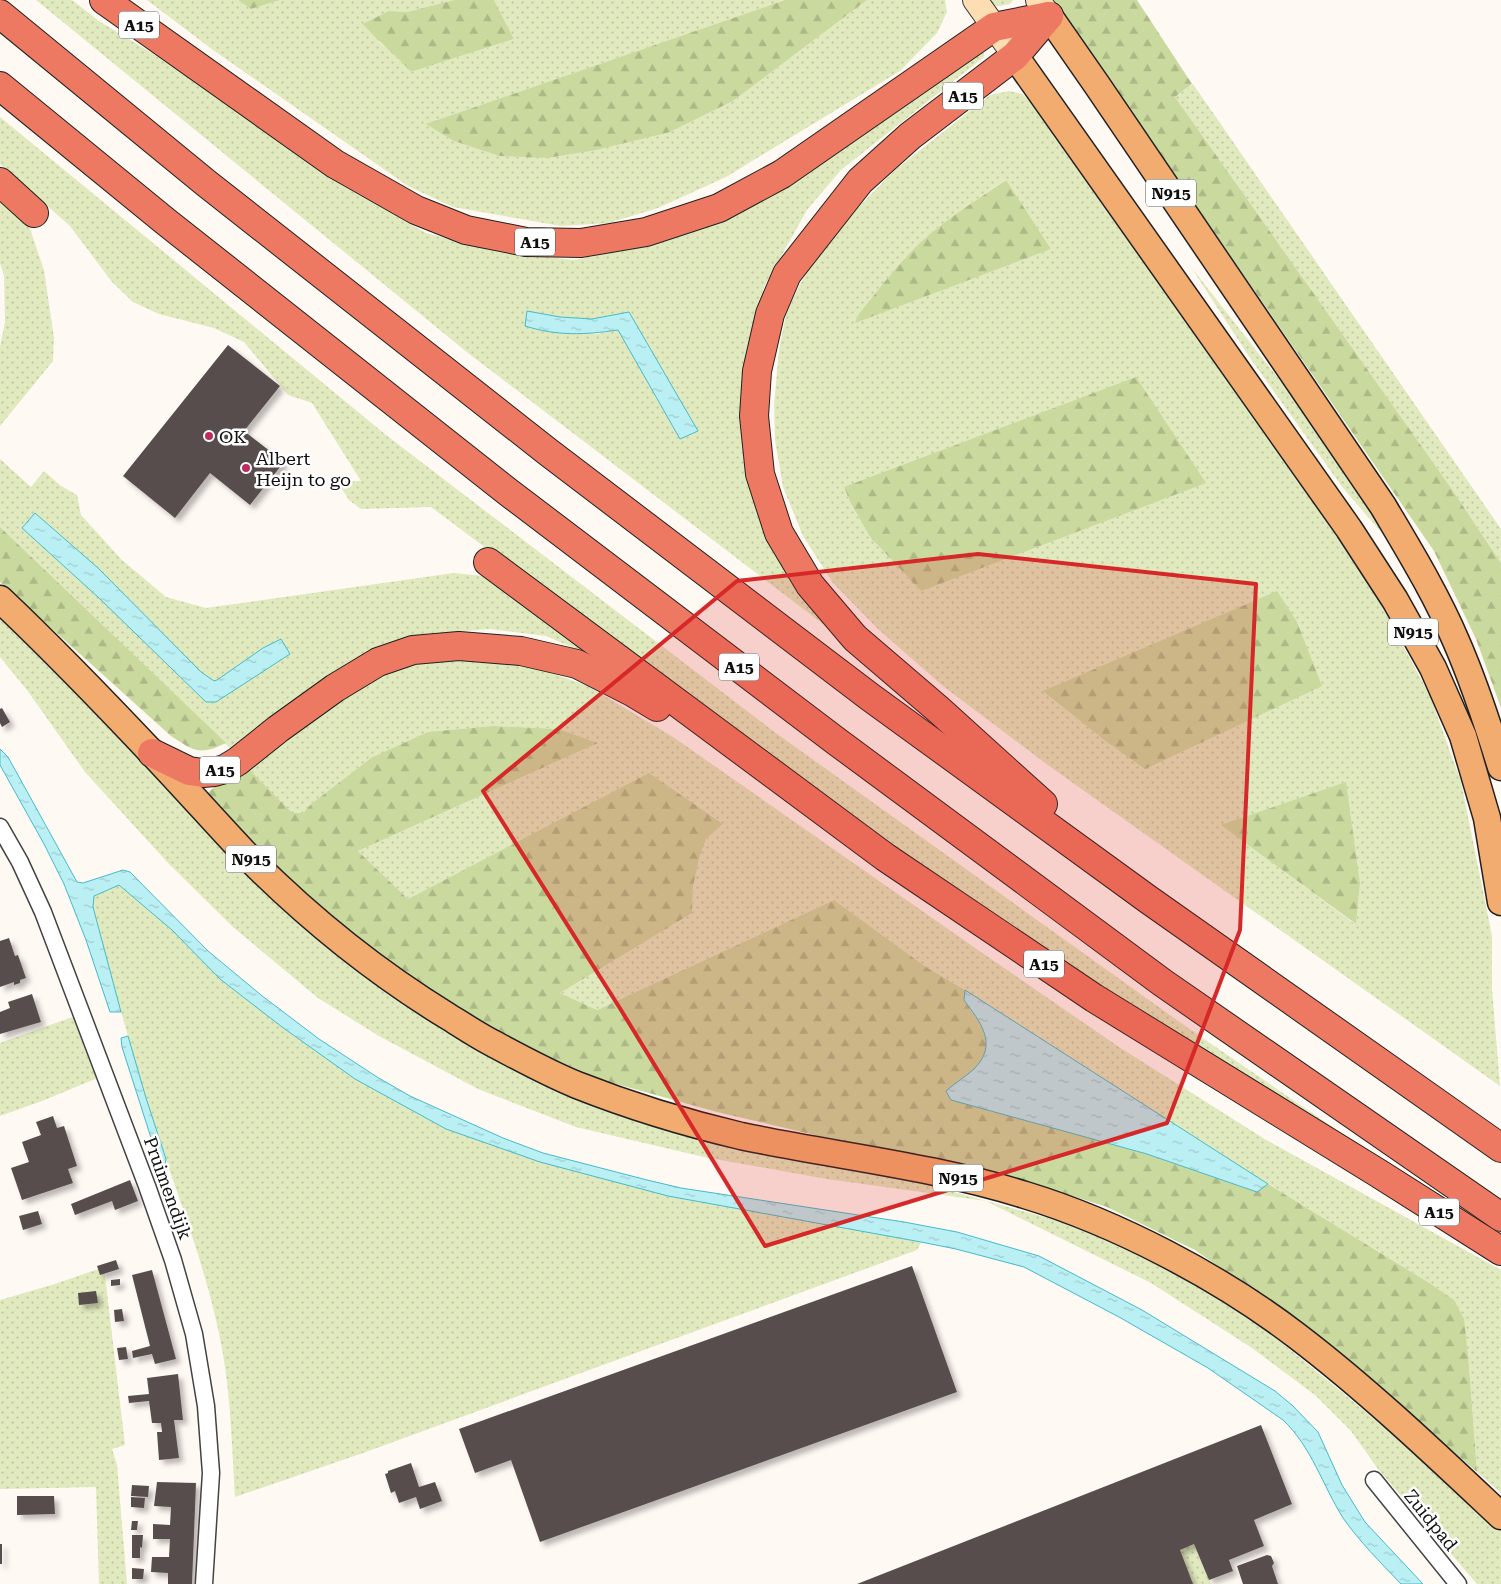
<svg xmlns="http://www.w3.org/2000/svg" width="1501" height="1584" viewBox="0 0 1501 1584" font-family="'Roboto Serif',serif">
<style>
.grass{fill:url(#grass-dots);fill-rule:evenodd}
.forest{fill:url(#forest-firs)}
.water{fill:url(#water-ripples);stroke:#44bbc9}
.building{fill:#594e4d;filter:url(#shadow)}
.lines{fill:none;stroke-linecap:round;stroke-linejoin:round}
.minor-casing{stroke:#434343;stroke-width:19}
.secondary-casing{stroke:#323232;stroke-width:26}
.primary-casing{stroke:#212121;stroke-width:29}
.motorway-casing{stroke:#212121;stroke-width:30}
.minor{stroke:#fff;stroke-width:16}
.secondary{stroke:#fcdeb2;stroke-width:24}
.primary{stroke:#f3ac6f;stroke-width:26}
.motorway{stroke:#ee7962;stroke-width:28}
.marked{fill:#d62828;fill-opacity:0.2;stroke:#d62828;stroke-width:4;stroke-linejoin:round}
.poi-dot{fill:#bc2c5d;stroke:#fff;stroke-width:2}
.labels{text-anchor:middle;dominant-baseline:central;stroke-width:5;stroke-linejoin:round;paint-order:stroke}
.shield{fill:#fff;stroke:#585858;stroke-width:1}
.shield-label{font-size:16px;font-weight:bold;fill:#101010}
.poi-label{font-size:18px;fill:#101010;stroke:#fff;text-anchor:start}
.street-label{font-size:18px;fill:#101010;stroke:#fff}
</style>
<defs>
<pattern id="grass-dots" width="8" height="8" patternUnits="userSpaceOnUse" patternTransform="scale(1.25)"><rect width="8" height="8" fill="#e1e9be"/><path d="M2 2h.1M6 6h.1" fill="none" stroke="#c0c7a2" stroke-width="1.8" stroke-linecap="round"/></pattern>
<pattern id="forest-firs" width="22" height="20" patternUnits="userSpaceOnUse" patternTransform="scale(1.25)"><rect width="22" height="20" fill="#cad99e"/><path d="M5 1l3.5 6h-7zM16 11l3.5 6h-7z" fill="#acb987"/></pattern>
<pattern id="water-ripples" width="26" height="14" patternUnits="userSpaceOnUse" patternTransform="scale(1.25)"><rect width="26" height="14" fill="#baeff4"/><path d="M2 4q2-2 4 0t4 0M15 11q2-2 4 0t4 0" fill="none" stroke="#9fccd0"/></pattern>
<filter id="shadow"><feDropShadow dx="4.5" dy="4.5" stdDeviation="2.5" flood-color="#0004"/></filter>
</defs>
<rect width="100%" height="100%" fill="#fff9f4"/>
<g class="grass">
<path d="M36,0h36l27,21 69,42 175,123 83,47 73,19 75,8 57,-11 65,-18 47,-20 32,-18 202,-140h7v4l-143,113 -34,40 -43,77 -16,58 -6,63 52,168 33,51 -359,-274zM527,311l33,6 32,2 37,-7 68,119 -17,8 -62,-109 -22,4 -71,-9z"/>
<polygon points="147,0 238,0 251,9 280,0 454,0 407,12 389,11 379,42 395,55 411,72 514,39 494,0 785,0 427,124 670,132 733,101 867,0 945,0 947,12 937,33 900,71 726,177 658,208 609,223 561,226 453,207 408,186 213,50"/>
<polygon points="987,0 1013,0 1010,4 1000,6 993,6"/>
<polygon points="1193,84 1501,529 1501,563 1449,485 1175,97"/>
<path d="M1009,91l13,3 14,13 319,449 75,140 31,86 31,154v53l8,97 -455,-323 -102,-77 -65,-57 -45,-46 -30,-47 -20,-49 -8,-47 -1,-35 5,-55 8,-40 17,-33 31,-46 60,-61 95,-75zM1005,180l46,69 -195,73 2,-7c21,-26 41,-53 66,-76 25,-22 54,-40 81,-59zM844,487l77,104 -51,-54 -20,-35zM1222,825l138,59 -4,39 -1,1z"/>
<polygon points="0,117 386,435 773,731 1188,1028 1442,1202 1007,929 874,838 431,507 361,509 349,500 337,481 361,481 312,403 288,395 244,342 214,328 159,314 133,302 112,282 70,226 0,164"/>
<polygon points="0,191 27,220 44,270 54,338 53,361 0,426 0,347 5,322 4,275 0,263"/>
<polygon points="1191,267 1303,410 1351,479 1382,533 1343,488 1250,358"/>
<path d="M0,459l31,28 13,-16 17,15 16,9 4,20 41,45 44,37 40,11 248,-35 29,3 23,12 93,71 -53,-23 -57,-7 -56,5 -53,14 -146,104 -234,-225zM35,513l63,55 103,104 13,9h3l46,-33 -57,54 -107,-104 -77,-70z"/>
<polygon points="0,611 499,1059 863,1167 1066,1223 1146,1259 1205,1290 1265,1329 1447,1479 1501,1529 1501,1584 1477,1584 1378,1469 1351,1431 1315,1395 1252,1348 1151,1283 986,1201 827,1179 704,1157 576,1127 478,1089 379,1036 318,998 233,927 169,864 85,772 27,690 0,657"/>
<polygon points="469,657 523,663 588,686 673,737 988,957 1119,1047 1263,1138 1501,1270 1501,1493 1477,1472 1469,1365 1454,1300 1431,1284 1268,1184 965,990 926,967 834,900 597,1010 560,993 692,912 693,887 699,859 706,839 723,824 650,774 408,899 358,851 598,743 559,729 495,726 371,758 311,804 303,813 292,814 243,763 355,688 405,664"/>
<path d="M119,885l53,45 48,49 62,48 73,52 91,50 222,67 253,46 -4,8 -554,203 -128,44c-3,-48 -4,-96 -12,-143 -13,-75 -41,-146 -65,-218 -24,-75 -45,-152 -65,-229l1,-11z"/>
<polygon points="78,1015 100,1077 42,1101 0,1116 0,1043"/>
<polygon points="104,1267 125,1445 112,1449 117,1465 127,1584 99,1584 96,1487 0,1489 0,1300 55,1284"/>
<polygon points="1192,1539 1211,1584 1072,1584"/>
</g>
<g class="forest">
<polygon points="238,0 280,0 251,9"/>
<path d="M454,0h40l20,39 -103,33c-15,-17 -33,-30 -48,-48l26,-13 18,1z"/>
<polygon points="785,0 867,0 733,101 670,132 596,150 547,158 500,156 454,141 426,124"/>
<polygon points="1054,0 1137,0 1192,84 1175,97 1449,485 1501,563 1501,708 1476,639 1434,551"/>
<path d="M1006,180l45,69 -196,74 3,-8c21,-26 41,-53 66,-76 25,-22 54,-40 82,-59z"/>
<polygon points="1136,377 1206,483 921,591 870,537 850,502 844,487"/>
<path d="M0,527l226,216c-27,13 -32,8 -55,-7l-171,-154z"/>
<polygon points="1277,591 1297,622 1322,686 1145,769 1107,742 1043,691"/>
<path d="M495,726l64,3 39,14 -240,108 50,48 241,-126 74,51 -17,15 -7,20 -6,28 -1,26 -132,80 37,17 237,-110 92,67 39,23 -1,10c16,22 35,44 10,69 -9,8 -19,14 -28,22l5,9 196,54 110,38 11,-8 163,100 23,16 10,19 5,46 8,107 -95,-82 -121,-94 -66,-46 -88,-43 -75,-24 -93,-24 -103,-19 -119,-28 -115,-32 -92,-40 -86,-50 -148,-114 -71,-81 38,-32 49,50h11l8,-9 60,-46 57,-26z"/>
<polygon points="1346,782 1360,884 1356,924 1221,825"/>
</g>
<g class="water">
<path d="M527,311l33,6 32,2 37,-7 69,119 -18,8 -62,-109c-34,5 -61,6 -93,-4z"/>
<polygon points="35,513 98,568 201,672 214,681 217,680 263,648 281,639 290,654 216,702 206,702 99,598 22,528"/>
<path d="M0,749l8,8 69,125 6,1 40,-13 7,2 78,79 53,44 58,44 58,38 33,19 93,42 40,15 104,27 34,8 223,34 53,10 82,24 103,54 133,81 18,15 25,26 24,53 23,37 58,62h-22c-21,-22 -41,-42 -58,-66 -20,-32 -32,-72 -60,-98l-75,-52 -89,-51 -95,-50 -68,-18 -35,-7 -253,-46 -128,-34 -94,-33 -91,-50 -73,-52 -62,-48 -48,-49 -53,-45 -25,11 -1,11 28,105h-11l-24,-72 -22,-56 -20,-40 -44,-79z"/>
<path d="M965,990l303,194 -11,8 -110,-38 -196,-54 -5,-9c9,-8 19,-14 28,-22 25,-25 6,-47 -10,-69z"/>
<polygon points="128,1036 146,1098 166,1159 165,1165 160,1166 122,1047 121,1038"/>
</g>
<g class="building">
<polygon points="228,345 280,386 244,431 284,462 250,505 210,473 175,518 123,476"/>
<polygon points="2,708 10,722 2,727 0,723 0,709"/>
<polygon points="9,938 15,956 18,955 26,978 20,980 20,983 14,985 14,982 0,987 0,941"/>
<polygon points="32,994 41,1022 0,1034 0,1012 10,1008 8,1002"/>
<polygon points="53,1116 57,1128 64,1126 77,1166 68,1169 73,1183 22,1200 11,1168 29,1162 22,1142 41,1135 36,1122"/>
<polygon points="130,1180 138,1201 115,1210 112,1201 75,1215 71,1204"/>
<polygon points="38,1211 42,1224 23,1230 19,1216"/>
<polygon points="116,1260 119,1269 100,1275 97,1266"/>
<polygon points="912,1266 957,1392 540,1542 511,1460 475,1473 459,1429"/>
<polygon points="152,1270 176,1359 155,1364 152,1354 133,1358 132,1351 150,1346 132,1275"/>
<polygon points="120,1279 120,1285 111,1286 111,1280"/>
<polygon points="96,1291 98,1303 79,1305 78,1293"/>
<polygon points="122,1309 124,1321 115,1322 114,1310"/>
<polygon points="126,1347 128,1359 119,1360 117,1348"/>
<polygon points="178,1374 183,1420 174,1420 179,1458 159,1460 157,1432 162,1432 161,1423 152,1423 149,1401 129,1403 128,1396 149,1394 147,1378"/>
<polygon points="1261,1425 1292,1504 1254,1520 1264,1546 1229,1560 1233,1571 1209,1580 1194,1544 1180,1550 1193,1584 857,1584"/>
<polygon points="411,1463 419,1487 435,1482 442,1501 420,1509 416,1497 399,1503 395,1491 391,1493 385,1474 388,1473 388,1471"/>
<polygon points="157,1482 196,1483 192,1584 168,1584 168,1573 151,1572 152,1557 169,1557 170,1539 153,1539 153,1524 170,1525 171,1507 154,1506"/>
<polygon points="132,1485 149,1486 148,1497 131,1496"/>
<polygon points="17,1496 54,1496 55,1514 17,1515"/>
<polygon points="131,1497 145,1498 144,1508 131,1507"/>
<polygon points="132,1521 138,1521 137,1530 131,1530"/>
<polygon points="132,1535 143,1535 142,1548 140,1547 140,1558 132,1558"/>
<rect x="0" y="1544" width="2" height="20"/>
<polygon points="1267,1555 1271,1556 1274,1563 1272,1566 1278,1584 1243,1584 1237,1566"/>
<polygon points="132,1568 144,1569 143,1579 132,1579"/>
</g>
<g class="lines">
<defs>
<g id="minor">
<polyline points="0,827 20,862 43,912 147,1186 173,1260 194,1334 206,1406 211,1473 204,1584"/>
<polyline points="1374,1480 1458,1584"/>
</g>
<g id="secondary">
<polyline points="975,0 1015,56"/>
<polyline points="1038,0 1049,16"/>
</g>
<g id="primary">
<path d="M1049,16l48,69 286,421c26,44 53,88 73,135 18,41 32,84 45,126"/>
<polyline points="1015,56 1349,529 1395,600 1433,668 1463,736 1487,818 1501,902"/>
<path d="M0,599c53,50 103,102 153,155 33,35 65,71 98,106 60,60 126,113 198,157 16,10 31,20 47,28 26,14 54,29 81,40 53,21 109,38 164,51 95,20 192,30 284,59 92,28 195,82 272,141 72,55 138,118 204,180"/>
</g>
<g id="motorway">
<polyline points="104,0 335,164 416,210 466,230 526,242 581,243 646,232 719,208 782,174 994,27 1049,16"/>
<polyline points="0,14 206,183 548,452 870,697 1149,900 1501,1148"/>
<polyline points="0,86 165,221 508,492 836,741 1163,983 1501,1217"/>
<polyline points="0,182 34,213"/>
<polyline points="488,562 885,857 1094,998 1378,1173 1501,1251"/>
<polyline points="152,753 189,771 203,773 214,772 225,769 238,761 278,729 335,688 378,662 413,650 459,646 521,651 577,664 632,692 657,707"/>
<polyline points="1043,804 939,710 855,638 810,585 779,533 760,474 754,416 757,371 770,314 787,274 860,181 910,136 1015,56 1049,16"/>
</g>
</defs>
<use href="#minor" class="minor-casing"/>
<use href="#secondary" class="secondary-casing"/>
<use href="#primary" class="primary-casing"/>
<use href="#motorway" class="motorway-casing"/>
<use href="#minor" class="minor"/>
<use href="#secondary" class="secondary"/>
<use href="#primary" class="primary"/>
<use href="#motorway" class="motorway"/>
</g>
<path class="marked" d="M978,554l278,30 -16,346 -73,193 -402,123 -144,-236 -138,-219 254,-210z"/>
<g class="poi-dot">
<circle cx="209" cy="436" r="5"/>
<circle cx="246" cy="468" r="5"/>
</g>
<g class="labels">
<g class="shield">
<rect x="119" y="11.5" width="40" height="27" rx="4"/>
<rect x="943" y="82.5" width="40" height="27" rx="4"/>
<rect x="1146" y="179.5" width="50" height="27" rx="4"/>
<rect x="515" y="228.5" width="40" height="27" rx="4"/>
<rect x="1388" y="618.5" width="50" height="27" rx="4"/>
<rect x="719" y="653.5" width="40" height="27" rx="4"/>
<rect x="200" y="756.5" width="40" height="27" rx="4"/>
<rect x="226" y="845.5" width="50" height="27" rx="4"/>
<rect x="1024" y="950.5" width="40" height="27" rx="4"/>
<rect x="933" y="1164.5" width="50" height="27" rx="4"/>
<rect x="1419" y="1198.5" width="40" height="27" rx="4"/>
</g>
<g class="shield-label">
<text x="139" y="25">A15</text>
<text x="963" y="96">A15</text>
<text x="1171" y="193">N915</text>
<text x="535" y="242">A15</text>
<text x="1413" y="632">N915</text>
<text x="739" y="667">A15</text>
<text x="220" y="770">A15</text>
<text x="251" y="859">N915</text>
<text x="1044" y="964">A15</text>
<text x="958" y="1178">N915</text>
<text x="1439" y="1212">A15</text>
</g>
<g class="poi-label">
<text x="219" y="436">OK</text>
<text x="256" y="458">Albert<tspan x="256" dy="21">Heijn to go</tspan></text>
</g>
<g class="street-label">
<text transform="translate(168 1188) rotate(70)">Pruimendijk</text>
<text transform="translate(1431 1520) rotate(51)">Zuidpad</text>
</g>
</g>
</svg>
